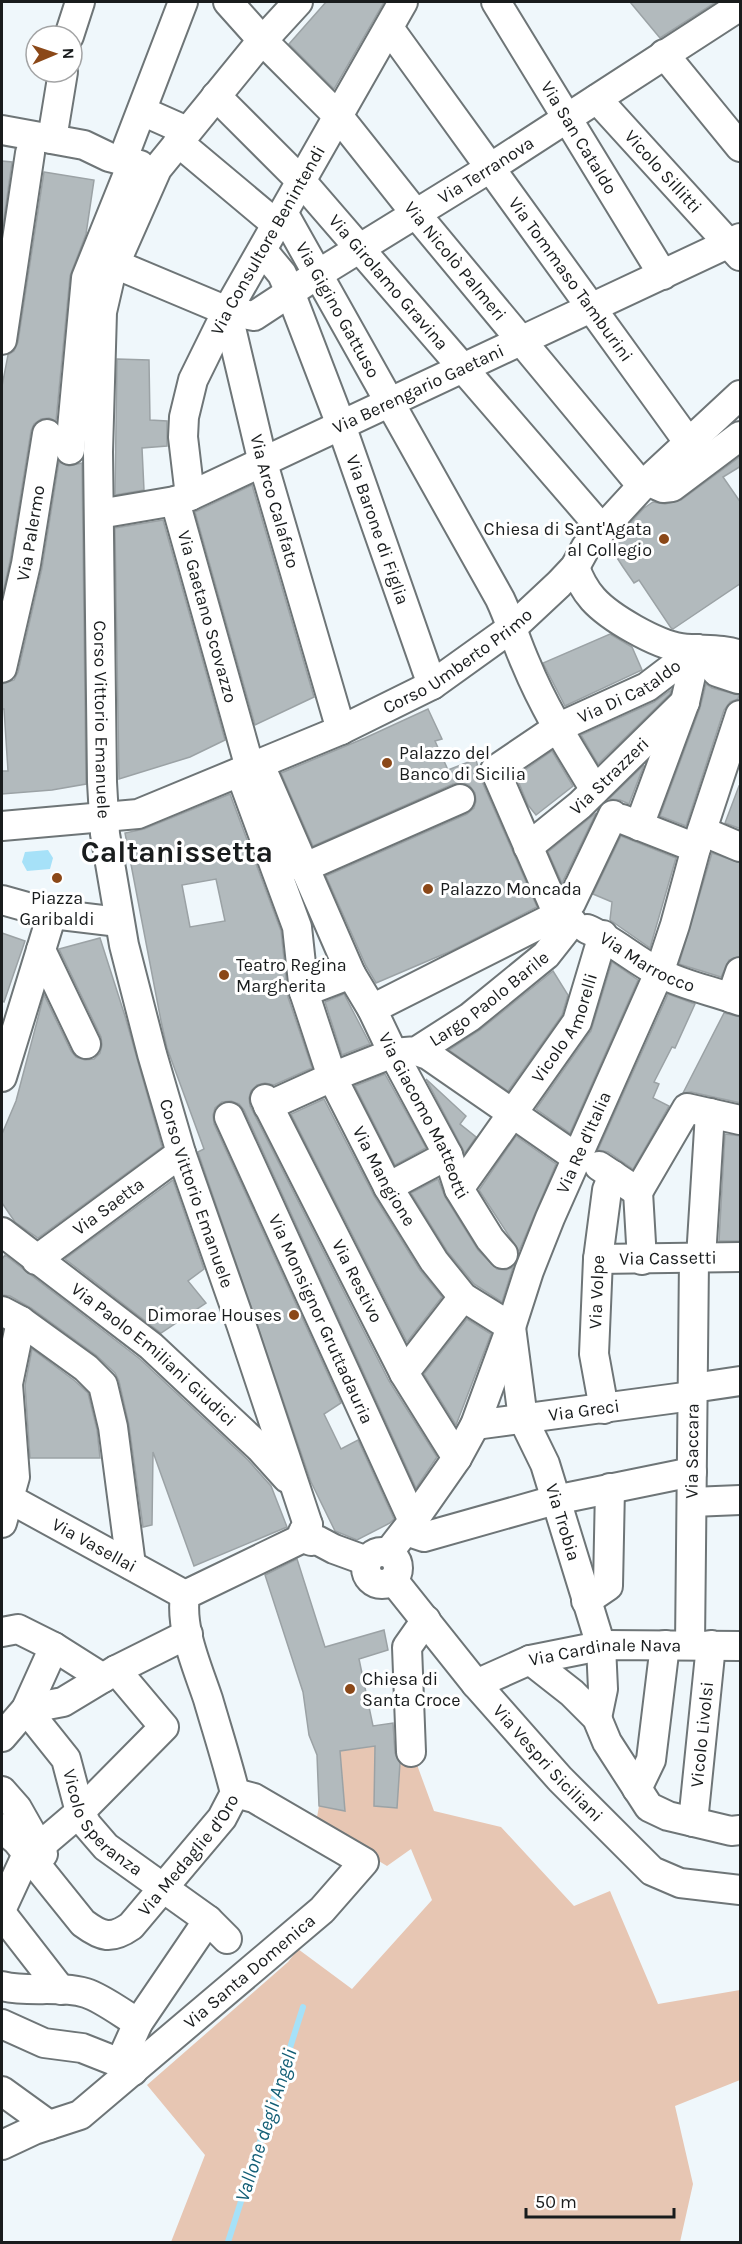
<svg xmlns="http://www.w3.org/2000/svg" width="742" height="2244" viewBox="0 0 742 2244" font-family="Karla,sans-serif">
<style>
.green{fill:#e7c6b3}
.water{fill:#a6e1f8}
.lines{fill:none;stroke-linecap:round;stroke-linejoin:round}
.stream{stroke:#a6e1f8;stroke-width:6}
.building{fill:#b2babd;stroke:#9ba2a5;stroke-width:1.5;fill-rule:evenodd}
.minor-casing{stroke:#6e7577;stroke-width:32}
.minor{stroke:#fff;stroke-width:28}
.poi-dot{fill:#8b4818;stroke:#fff;stroke-width:2}
.labels{text-anchor:middle;dominant-baseline:central;stroke-width:6;stroke-linejoin:round;paint-order:stroke}
.street-label{font-size:18px;fill:#191c1d;stroke:#fff}
.poi-label{font-size:18px;fill:#191c1d;stroke:#fff;text-anchor:start}
.water-label{font-size:20px;font-style:italic;fill:#125e75;stroke:#fff}
.town-label{font-size:30px;font-weight:bold;fill:#191c1d;stroke:#fff}
</style>
<rect width="100%" height="100%" fill="#eff7fb"/>
<polygon class="green" points="375,1746 374,1806 396,1808 400,1760 416,1762 434,1811 501,1827 574,1906 610,1891 658,2004 740,1990 740,2080 675,2106 693,2184 680,2242 171,2242 205,2155 147,2085 288,1962 298,1949 352,1989 432,1900 411,1849 387,1866 316,1823 319,1806 345,1811 340,1751"/>
<polygon class="water" points="48,850 53,858 50,869 27,871 22,862 25,852"/>
<g class="lines">
<polyline class="stream" points="228,2242 303,2007"/>
</g>
<g class="building">
<polygon points="326,2 384,2 334,89 289,44"/>
<polygon points="630,2 716,2 660,38"/>
<polygon points="2,161 12,162 2,232"/>
<polygon points="44,172 94,180 86,234 70,276 56,421 49,418 41,419 34,424 31,431 10,561 2,597 2,386 8,355 14,351 18,342"/>
<polygon points="117,359 149,360 150,420 167,421 167,446 142,448 144,490 115,495"/>
<polygon points="741,456 741,466 723,477 741,503 741,583 673,629 671,628 639,580 634,583 623,567 612,550 616,547 613,542 644,508 653,502 665,504 681,500"/>
<polygon points="59,462 69,466 82,463 86,784 52,790 2,794 2,771 8,771 4,709 2,709 2,684 14,680 18,672 42,568"/>
<polygon points="252,485 314,697 255,725 195,512"/>
<polygon points="163,520 225,740 190,757 119,779 115,528"/>
<polygon points="610,634 632,647 642,670 565,706 543,663"/>
<polygon points="706,684 712,688 739,695 738,699 730,702 724,710 686,826 660,816 700,708"/>
<polygon points="671,690 670,694 598,764 581,735 654,702"/>
<polygon points="428,709 442,739 435,741 448,770 476,759 480,777 537,907 451,951 376,983 366,966 326,876 467,814 474,808 476,801 475,793 469,785 461,783 453,784 313,846 281,773 365,738"/>
<polygon points="552,751 573,786 536,815 528,805 516,776"/>
<polygon points="644,765 629,804 620,800 609,799"/>
<polygon points="739,786 741,787 741,829 725,823"/>
<path d="M230,794l51,137 7,66 24,71 -38,17 -9,-2 -8,2 -6,6 -2,7 1,8 139,275 48,76 -21,31 -172,-378 -5,-6 -8,-3 -9,1 -7,6 -2,7 1,9 127,279 -17,11 17,35 17,-9 36,79 -4,4 -33,17 -22,-9 -24,-49 -113,-330 6,-3 -37,-101 -6,-27 -36,-188 19,-4zM216,879l9,42 -35,6 -8,-42z"/>
<polygon points="596,813 562,883 548,852"/>
<polygon points="621,836 676,858 650,948 610,920 612,902 593,894"/>
<polygon points="712,853 741,863 741,956 729,960 721,977 679,964"/>
<polygon points="2,933 25,941 4,1002 2,1001"/>
<polygon points="100,938 125,1016 162,1147 38,1238 15,1222 2,1203 2,1134 16,1101 44,995 71,1051 76,1057 85,1060 94,1059 100,1053 102,1045 101,1037 59,949"/>
<polygon points="612,962 638,980 570,1133 536,1109 591,1031"/>
<polygon points="553,971 568,995 562,1015 508,1091 449,1050 480,1030"/>
<polygon points="344,994 370,1044 342,1055 325,1002"/>
<polygon points="668,994 695,1004 675,1048 672,1047 654,1082 659,1084 653,1098 669,1106 633,1169 608,1152 598,1150"/>
<polygon points="724,1013 741,1017 741,1103 691,1092 683,1093"/>
<polygon points="385,1074 426,1148 395,1165 355,1086"/>
<polygon points="426,1079 466,1116 460,1124 476,1137 465,1153"/>
<polygon points="324,1099 374,1196 420,1270 442,1297 407,1342 291,1114"/>
<polygon points="725,1134 741,1136 741,1241 719,1241"/>
<polygon points="516,1136 556,1164 519,1251 479,1190"/>
<polygon points="438,1179 445,1197 478,1250 497,1269 506,1270 513,1267 502,1302 474,1284 447,1251 411,1193"/>
<polygon points="173,1180 204,1269 188,1281 206,1303 161,1333 65,1259"/>
<polygon points="5,1255 140,1359 248,1460 271,1486 287,1527 194,1566 153,1452 152,1525 143,1527 129,1425 119,1381 115,1373 96,1355 31,1308 10,1296 2,1295 2,1259"/>
<polygon points="467,1319 491,1334 456,1425 424,1374"/>
<polygon points="32,1349 75,1381 88,1393 97,1430 100,1458 30,1458 25,1385"/>
<polygon points="297,1559 325,1647 384,1630 388,1650 359,1659 373,1726 393,1723 395,1753 400,1763 397,1808 374,1806 375,1746 340,1751 345,1811 319,1806 317,1755 309,1735 303,1692 265,1575"/>
</g>
<g class="lines">
<defs>
<g id="minor">
<path id="s1" d="M228,2l34,38 77,77 77,97 226,272"/>
<path id="s2" d="M298,2l-44,48 -97,119 -46,104 -9,39 -4,140 4,330 3,52 19,111 28,109 29,99 60,171 67,201"/>
<path id="s3" d="M496,2l167,273"/>
<path id="s4" d="M389,28l300,415"/>
<polyline points="69,36 80,2"/>
<polyline points="664,54 740,147"/>
<path id="s5" d="M216,96l86,86 300,347"/>
<path id="s6" d="M597,99l143,157"/>
<polyline points="142,111 187,131"/>
<polyline points="2,130 84,145 109,157 140,165"/>
<polyline points="52,139 63,72"/>
<polyline points="178,142 277,225"/>
<polyline points="122,161 183,2"/>
<path id="s7" d="M284,214l216,385c10,21 16,43 26,65 18,44 44,85 69,126"/>
<path id="s8" d="M263,251l19,23 8,18 51,133 91,260"/>
<path id="s9" d="M115,264l112,47 27,5 64,-42 172,-106 250,-162"/>
<path id="s10" d="M227,311l36,152 78,267"/>
<polyline points="2,340 30,153"/>
<polyline points="70,450 86,278 132,164"/>
<polyline points="647,481 663,488 672,487 740,436"/>
<path id="s11" d="M190,496l-7,-59 1,-20 9,-37 34,-69 176,-309"/>
<path id="s12" d="M175,501l75,267"/>
<path id="s13" d="M99,514l76,-13 15,-5 550,-258"/>
<path d="M575,567c4,12 10,23 18,32 17,19 63,45 88,49 20,3 41,0 59,7"/>
<polyline points="697,649 717,672 738,679"/>
<path id="s14" d="M2,668l24,-104 21,-130"/>
<polyline points="260,765 351,974"/>
<path id="s15" d="M240,772l57,155 7,65 28,85 56,110 46,74 29,36 48,30 12,92 22,45 56,182 2,43 -6,29"/>
<polyline points="622,819 696,848"/>
<path id="s16" d="M2,826l136,-12 203,-84 91,-45 81,-58 46,-43 16,-17 11,-20 56,-61 98,-91"/>
<polyline points="639,826 685,702 697,649"/>
<polyline points="702,831 740,847"/>
<path id="s17" d="M528,847l52,-42 105,-103"/>
<polyline points="303,868 460,799"/>
<polyline points="2,900 52,914 119,922"/>
<path id="s18" d="M558,915l-63,-145 62,-42 90,-41 50,-38"/>
<path id="s19" d="M587,929c26,11 47,31 73,44 25,13 54,18 80,28"/>
<polyline points="41,950 86,1044"/>
<path id="s20" d="M304,992l47,-18 21,35 21,44 55,102 11,34 31,50 13,15"/>
<polyline points="731,998 740,972"/>
<polyline points="372,1009 558,915 571,903 613,815"/>
<polyline points="417,1051 428,1055 577,1158"/>
<polyline points="2,1077 52,914"/>
<path id="s21" d="M265,1099l139,274 53,85"/>
<path id="s22" d="M268,1106l64,-29 61,-24 24,-2 53,-34 76,-62 26,-33"/>
<path id="s23" d="M229,1117l184,404"/>
<polyline points="599,1166 638,1192 687,1108 740,1120"/>
<polyline points="388,1187 448,1155"/>
<path id="s24" d="M459,1189l118,-167 26,-87"/>
<polyline points="638,1192 642,1260"/>
<path id="s25" d="M2,1232l149,114 109,102 27,30"/>
<polyline points="701,1258 710,1113"/>
<path id="s26" d="M598,1259l142,-2"/>
<path id="s27" d="M36,1260l145,-107"/>
<polyline points="2,1311 21,1321 86,1368 103,1385 113,1427 131,1565"/>
<polyline points="404,1373 463,1297"/>
<polyline points="693,1388 740,1381"/>
<path id="s28" d="M604,1409l-10,-55 4,-95 9,-69 6,-15"/>
<path id="s29" d="M475,1425l217,-29"/>
<path id="s30" d="M2,1499h8l175,96"/>
<polyline points="692,1502 740,1500"/>
<polyline points="2,1523 15,1477 8,1384 21,1321"/>
<polyline points="308,1525 303,1532 306,1539 311,1541 317,1540 334,1549 367,1561"/>
<polyline points="406,1531 424,1537 555,1500 692,1472"/>
<circle cx="382" cy="1568" r="16"/>
<path id="s31" d="M388,1553l25,-32 44,-63 18,-33 36,-98 18,-56 21,-53 109,-245 16,-48 21,-77 44,-133"/>
<path id="s32" d="M393,1580l83,104 84,95 92,92 28,12 60,7"/>
<polyline points="586,1601 608,1586 610,1488"/>
<polyline points="2,1632 18,1629 54,1647 103,1678"/>
<path id="s33" d="M188,1634l-72,36 -53,32 -37,7 40,50 14,53 7,13 19,22 102,73 19,19"/>
<path id="s34" d="M690,1645l4,-386"/>
<polyline points="530,1660 572,1693 597,1718 607,1742 649,1807 668,1816 731,1831 740,1830"/>
<path id="s35" d="M476,1684l54,-24 75,-15 135,1"/>
<polyline points="2,1737 26,1709 54,1647"/>
<polyline points="411,1752 407,1647 426,1620"/>
<polyline points="637,1789 651,1760 665,1645"/>
<polyline points="2,1791 17,1808 43,1854"/>
<path id="s36" d="M693,1822l18,-177"/>
<path id="s37" d="M2,1828l15,13 66,82c19,14 28,17 48,3l91,-108 13,-25c-8,-32 -18,-63 -27,-94 -11,-33 -28,-70 -23,-104l120,-58"/>
<polyline points="40,1846 80,1812 164,1727 116,1670"/>
<polyline points="2,1908 27,1854"/>
<polyline points="2,1914 61,1990"/>
<path d="M2,1986c27,7 57,-1 84,7 16,5 37,21 52,30"/>
<polyline points="2,2024 44,2043 82,2048 120,2063 133,2071"/>
<polyline points="120,2063 138,2023 208,1920"/>
<polyline points="2,2091 49,2125"/>
<path id="s38" d="M2,2145l32,-15 46,-15 242,-205 42,-48 -110,-64 -19,-5"/>
</g>
</defs>
<use href="#minor" class="minor-casing"/>
<use href="#minor" class="minor"/>
</g>
<g class="poi-dot">
<circle cx="664" cy="539" r="6"/>
<circle cx="387" cy="763" r="6"/>
<circle cx="57" cy="878" r="6"/>
<circle cx="428" cy="889" r="6"/>
<circle cx="224" cy="975" r="6"/>
<circle cx="294" cy="1315" r="6"/>
<circle cx="350" cy="1689" r="6"/>
</g>
<g class="labels">
<g class="street-label">
<text stroke="none"><textPath href="#s3" startOffset="159">Via San Cataldo</textPath></text>
<text stroke="none"><textPath href="#s9" startOffset="423">Via Terranova</textPath></text>
<text stroke="none"><textPath href="#s6" startOffset="98">Vicolo Sillitti</textPath></text>
<text stroke="none"><textPath href="#s11" startOffset="276">Via Consultore Benintendi</textPath></text>
<text stroke="none"><textPath href="#s1" startOffset="345">Via Nicolò Palmeri</textPath></text>
<text stroke="none"><textPath href="#s4" startOffset="310">Via Tommaso Tamburini</textPath></text>
<text stroke="none"><textPath href="#s5" startOffset="254">Via Girolamo Gravina</textPath></text>
<text stroke="none"><textPath href="#s7" startOffset="110">Via Gigino Gattuso</textPath></text>
<text stroke="none"><textPath href="#s13" startOffset="345">Via Berengario Gaetani</textPath></text>
<text stroke="none"><textPath href="#s10" startOffset="196">Via Arco Calafato</textPath></text>
<text stroke="none"><textPath href="#s8" startOffset="303">Via Barone di Figlia</textPath></text>
<text stroke="none"><textPath href="#s14" startOffset="138">Via Palermo</textPath></text>
<text stroke="none"><textPath href="#s12" startOffset="120">Via Gaetano Scovazzo</textPath></text>
<text stroke="none"><textPath href="#s16" startOffset="492">Corso Umberto Primo</textPath></text>
<text stroke="none"><textPath href="#s18" startOffset="314">Via Di Cataldo</textPath></text>
<text stroke="none"><textPath href="#s2" startOffset="780">Corso Vittorio Emanuele</textPath></text>
<text stroke="none"><textPath href="#s17" startOffset="108">Via Strazzeri</textPath></text>
<text stroke="none"><textPath href="#s19" startOffset="69">Via Marrocco</textPath></text>
<text stroke="none"><textPath href="#s22" startOffset="249">Largo Paolo Barile</textPath></text>
<text stroke="none"><textPath href="#s24" startOffset="194">Vicolo Amorelli</textPath></text>
<text stroke="none"><textPath href="#s20" startOffset="210">Via Giacomo Matteotti</textPath></text>
<text stroke="none"><textPath href="#s31" startOffset="458">Via Re d'Italia</textPath></text>
<text stroke="none"><textPath href="#s15" startOffset="432">Via Mangione</textPath></text>
<text stroke="none"><textPath href="#s2" startOffset="1266">Corso Vittorio Emanuele</textPath></text>
<text stroke="none"><textPath href="#s27" startOffset="90">Via Saetta</textPath></text>
<text stroke="none"><textPath href="#s26" startOffset="70">Via Cassetti</textPath></text>
<text stroke="none"><textPath href="#s21" startOffset="204">Via Restivo</textPath></text>
<text stroke="none"><textPath href="#s28" startOffset="118">Via Volpe</textPath></text>
<text stroke="none"><textPath href="#s23" startOffset="222">Via Monsignor Gruttadauria</textPath></text>
<text stroke="none"><textPath href="#s25" startOffset="195">Via Paolo Emiliani Giudici</textPath></text>
<text stroke="none"><textPath href="#s29" startOffset="110">Via Greci</textPath></text>
<text stroke="none"><textPath href="#s34" startOffset="194">Via Saccara</textPath></text>
<text stroke="none"><textPath href="#s15" startOffset="837">Via Trobia</textPath></text>
<text stroke="none"><textPath href="#s30" startOffset="104">Via Vasellai</textPath></text>
<text stroke="none"><textPath href="#s35" startOffset="135">Via Cardinale Nava</textPath></text>
<text stroke="none"><textPath href="#s36" startOffset="88">Vicolo Livolsi</textPath></text>
<text stroke="none"><textPath href="#s32" startOffset="240">Via Vespri Siciliani</textPath></text>
<text stroke="none"><textPath href="#s33" startOffset="320">Vicolo Speranza</textPath></text>
<text stroke="none"><textPath href="#s37" startOffset="270">Via Medaglie d'Oro</textPath></text>
<text stroke="none"><textPath href="#s38" startOffset="306">Via Santa Domenica</textPath></text>
</g>
<g class="poi-label">
<text x="652" y="529" text-anchor="end">Chiesa di Sant'Agata<tspan x="652" dy="21">al Collegio</tspan></text>
<text x="399" y="753">Palazzo del<tspan x="399" dy="21">Banco di Sicilia</tspan></text>
<text x="440" y="889">Palazzo Moncada</text>
<text x="57" y="898" text-anchor="middle">Piazza<tspan x="57" dy="21">Garibaldi</tspan></text>
<text x="236" y="965">Teatro Regina<tspan x="236" dy="21">Margherita</tspan></text>
<text x="282" y="1315" text-anchor="end">Dimorae Houses</text>
<text x="362" y="1679">Chiesa di<tspan x="362" dy="21">Santa Croce</tspan></text>
</g>
<g class="water-label">
<text transform="translate(266 2125) rotate(-72)">Vallone degli Angeli</text>
</g>
<g class="town-label">
<text x="177" y="852">Caltanissetta</text>
</g>
</g>
<rect width="742" height="2244" fill="none" stroke="#191c1d" stroke-width="6"/>
<g transform="translate(54 54) rotate(88)"><circle r="28" fill="#ffffff" stroke="#a3a4a5" stroke-width="1.5"/>
<path d="M0-4.5L10 22L0 15L-10 22Z" fill="#8b4818"/>
<text y="-9" font-size="16" font-weight="bold" text-anchor="middle" fill="#191c1d">N</text>
</g>
<path d="M526 2208v9h148v-9" fill="none" stroke="#191c1d" stroke-width="3"/>
<text x="535" y="2208" font-size="18" fill="#191c1d" stroke="#ffffff" stroke-width="4.5" paint-order="stroke">50 m</text>
</svg>
